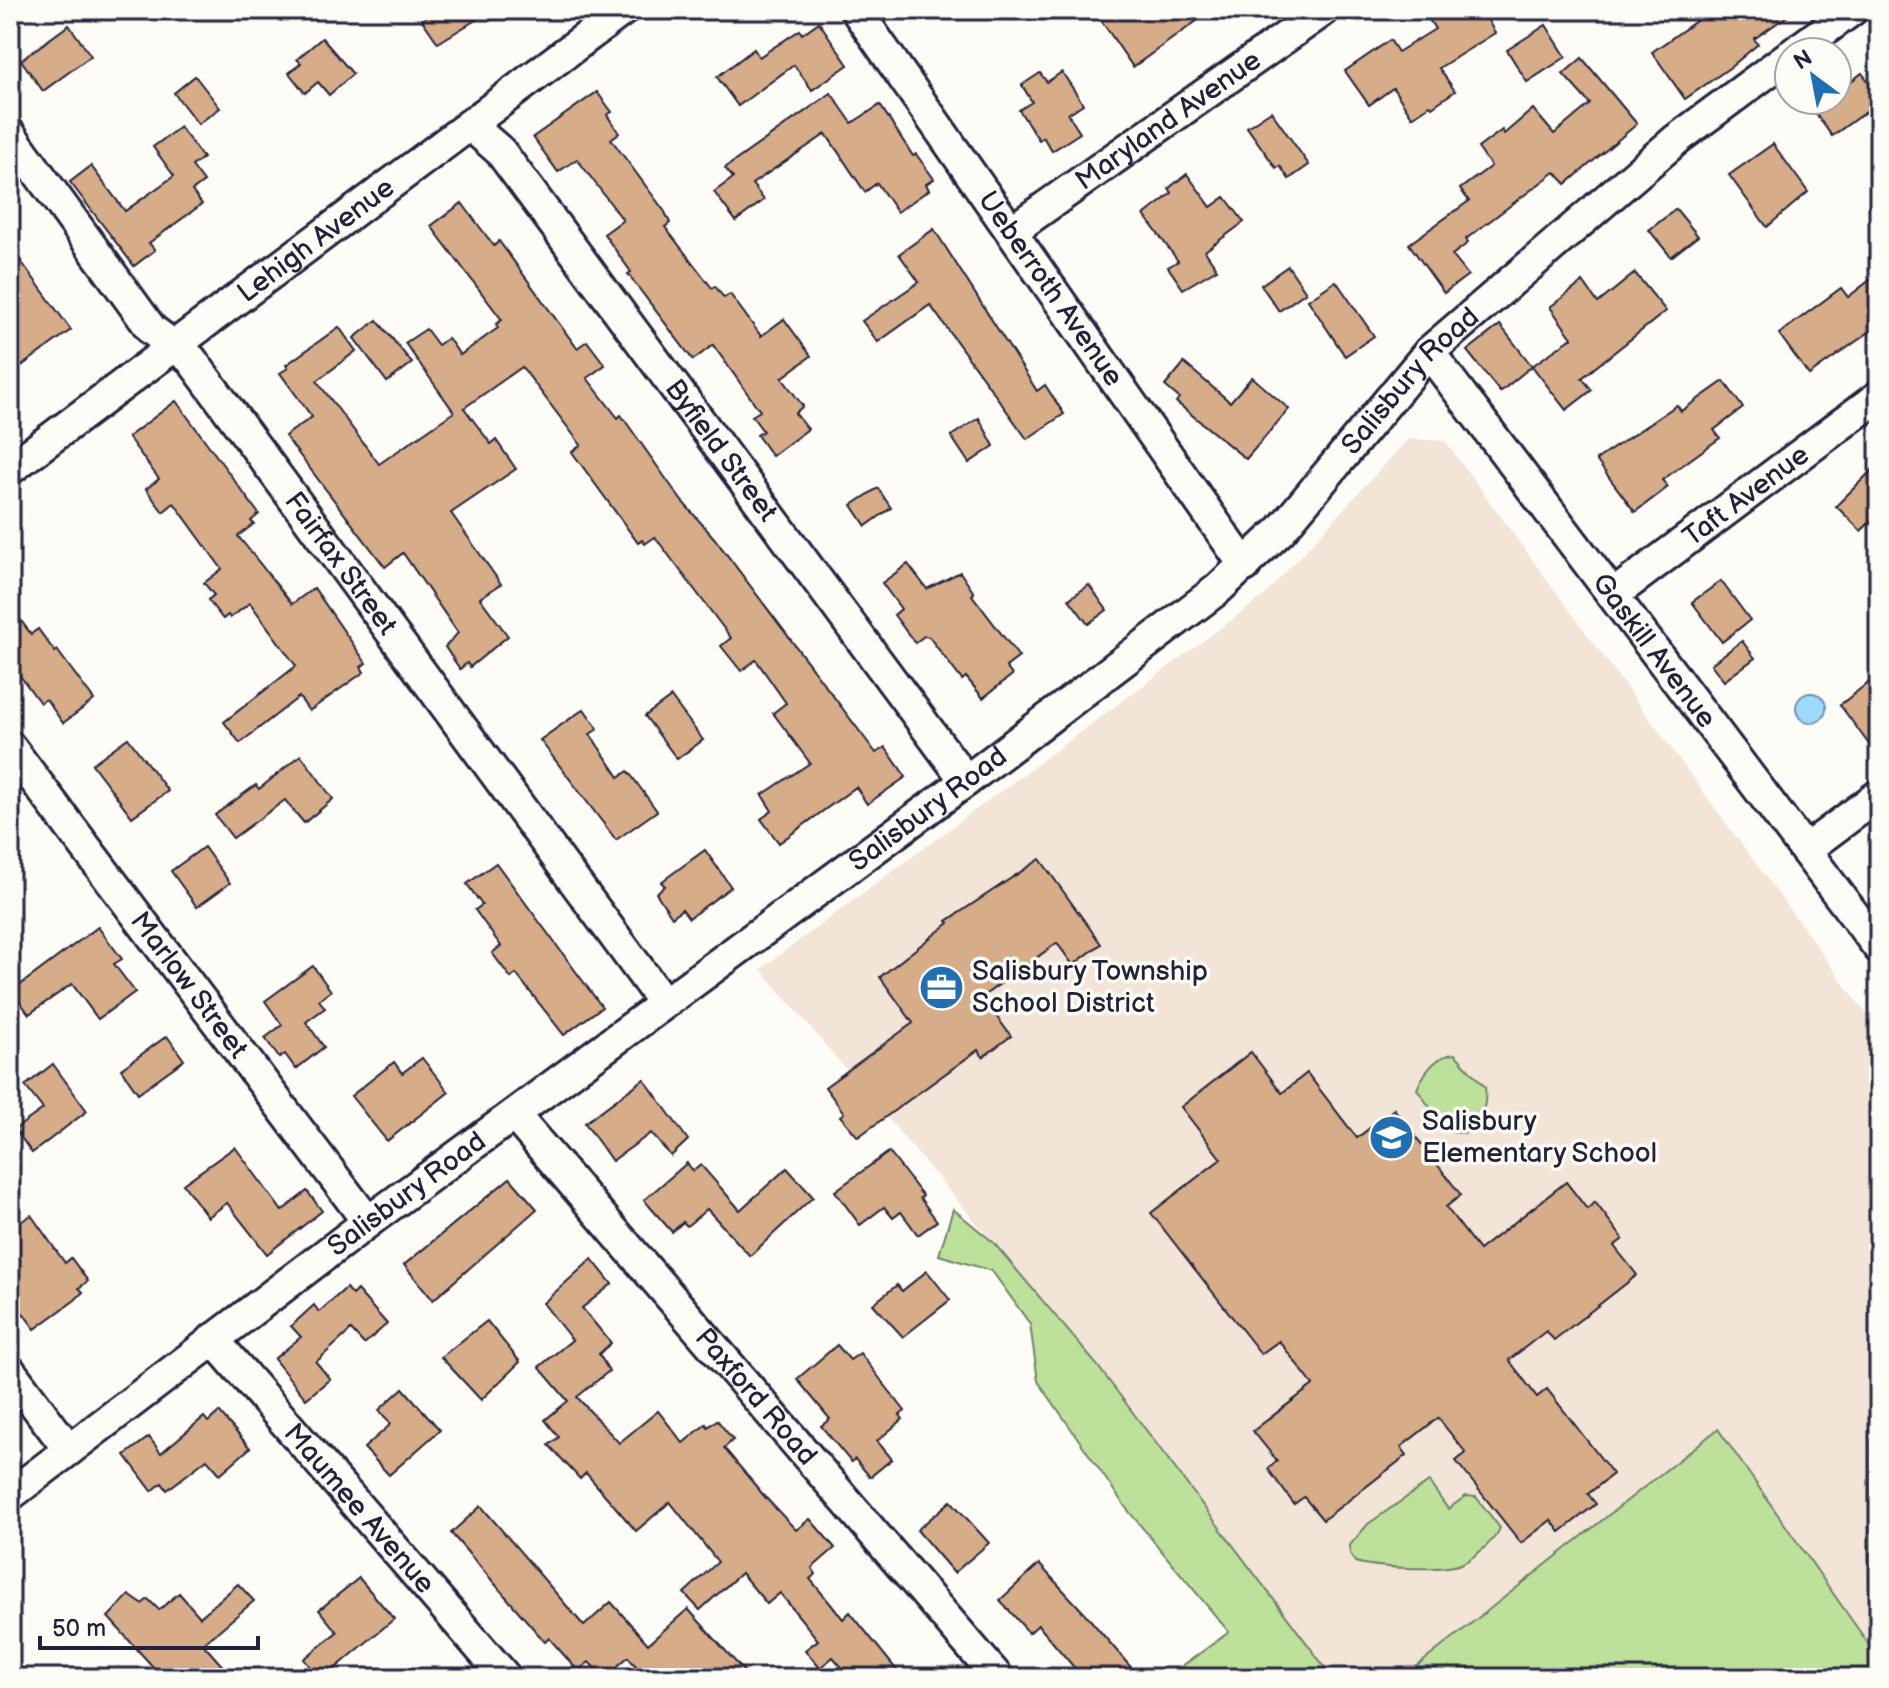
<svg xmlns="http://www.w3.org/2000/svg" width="1889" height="1688" viewBox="0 0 1889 1688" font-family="'Balsamiq Sans',sans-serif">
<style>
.built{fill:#f2e4d6}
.green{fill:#bde19b;stroke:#70826b;stroke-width:2}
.water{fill:#9cd9fd;stroke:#6b90af;stroke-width:2}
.building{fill:#d7ac88;stroke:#22223b;stroke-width:2}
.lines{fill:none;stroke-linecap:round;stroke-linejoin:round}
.minor-casing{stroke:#22223b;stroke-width:36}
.minor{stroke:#fdfcf7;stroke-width:30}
.labels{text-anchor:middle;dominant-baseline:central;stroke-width:7;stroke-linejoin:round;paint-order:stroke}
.street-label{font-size:28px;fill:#22223b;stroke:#fdfcf7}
.poi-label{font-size:28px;fill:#22223b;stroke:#fdfcf7;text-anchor:start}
</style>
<rect width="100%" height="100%" fill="#fdfcf7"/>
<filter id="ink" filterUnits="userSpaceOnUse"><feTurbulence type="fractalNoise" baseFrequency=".0125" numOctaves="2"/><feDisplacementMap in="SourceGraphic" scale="16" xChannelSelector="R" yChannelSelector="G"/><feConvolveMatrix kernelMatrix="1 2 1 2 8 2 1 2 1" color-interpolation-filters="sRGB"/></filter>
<g filter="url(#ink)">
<polygon class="built" points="1408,439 1445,441 1879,1031 1879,1659 1718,1430 1402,1678 1333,1678 1097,1365 761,969 1264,596"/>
<g class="green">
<path d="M1455,1054l30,33c3,17 -6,52 -30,45 -14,-4 -29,-31 -38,-43 7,-16 18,-34 38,-35z"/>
<polygon points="953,1209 993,1242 1097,1365 1333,1678 1166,1678 1229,1632 1126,1508 1038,1381 1030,1324 992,1271 939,1255"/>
<polygon points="1718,1429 1879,1659 1879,1678 1402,1678"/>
<polygon points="1879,1439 1879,1629 1870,1628 1871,1440"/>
<path d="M1429,1482l19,27 18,-13 10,1 24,31c-4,12 -29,33 -42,37 -21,6 -81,3 -103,-3l-5,-8v-9l18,-21z"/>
</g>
<circle class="water" cx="1811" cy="708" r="15"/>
<g class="building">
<polygon points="430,10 492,10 438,43 422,20 432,13"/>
<polygon points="1094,10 1212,10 1133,67"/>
<polygon points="1423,10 1482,10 1495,33 1439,68 1455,91 1432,107 1430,105 1412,117 1393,88 1369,105 1345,71 1390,40 1398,52 1435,29"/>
<polygon points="1686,10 1796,10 1754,39 1758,44 1732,66 1685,99 1652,52 1696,21"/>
<polygon points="819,22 848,65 812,90 794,65 738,106 717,77 754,49 759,57 800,30 802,34"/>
<polygon points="69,25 91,56 43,91 21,60"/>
<polygon points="1546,25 1566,57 1527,82 1507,50"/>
<polygon points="322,38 353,74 329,95 318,82 305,93 289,73 301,63 297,59"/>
<polygon points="1582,58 1637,124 1566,184 1555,172 1466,239 1468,243 1452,255 1468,275 1444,293 1409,244 1469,201 1460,189 1491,166 1478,148 1502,130 1504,134 1533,109 1554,134 1590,104 1563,74"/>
<polygon points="1062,72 1083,104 1068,114 1080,133 1052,151 1043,137 1039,140 1019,110 1032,102 1022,85 1040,73 1047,82"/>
<polygon points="1862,73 1879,95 1879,102 1832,136 1813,110 1826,100 1837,100 1837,92"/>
<polygon points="195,76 220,108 198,124 174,93"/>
<polygon points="597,92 612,112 607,115 619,133 611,139 665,212 670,223 665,227 712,288 715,286 724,298 730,294 761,336 784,319 811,356 782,378 803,406 795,413 808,429 772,456 757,435 763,431 752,416 760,411 713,345 693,360 628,274 631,272 604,234 623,220 577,159 558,172 533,137"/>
<polygon points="831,93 852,123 880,105 913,156 916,154 934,179 926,184 929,190 897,212 877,183 865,192 826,134 752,184 764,200 736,221 714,192 733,178 725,168"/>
<polygon points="1271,111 1309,165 1289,179 1280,166 1276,168 1247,127"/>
<polygon points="180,127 203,158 192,166 204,182 192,191 202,204 149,243 155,250 134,266 70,182 91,166 125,211 174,176 153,147"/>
<polygon points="1773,144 1808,192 1767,227 1729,175"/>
<polygon points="1187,174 1211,207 1225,197 1244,222 1205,251 1217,269 1183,289 1168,267 1178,261 1144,215 1172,193 1169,188"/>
<polygon points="462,203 494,246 499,241 577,348 587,341 605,365 587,378 618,418 621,415 681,500 715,539 876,753 885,747 906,777 867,804 856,787 779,843 761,819 772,811 762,795 810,763 773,713 786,703 756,660 741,671 721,646 731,638 655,537 645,544 642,540 638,543 572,452 581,445 522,367 464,408 491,444 496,440 516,469 451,513 501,584 480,598 508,636 470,667 467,663 460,669 445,647 458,633 403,553 385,567 285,436 312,417 280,373 288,368 286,365 339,327 356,351 317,381 379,464 454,412 405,343 426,329 438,345 448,338 460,355 498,328 496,324 502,320 431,226"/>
<polygon points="1676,209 1698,236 1671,257 1649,230"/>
<polygon points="934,229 1037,391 1045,385 1064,414 1027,439 930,305 878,342 862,321 919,282 899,254"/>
<polygon points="10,246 71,330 20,367 10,352"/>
<polygon points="1288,266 1306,292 1279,311 1261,285"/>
<polygon points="1635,273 1666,311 1582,378 1592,390 1566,410 1532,366 1500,392 1467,351 1500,325 1532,366 1572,338 1550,307 1583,282 1598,303"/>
<polygon points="1879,273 1879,325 1809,375 1779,334 1841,288 1848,297"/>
<polygon points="1336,281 1374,336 1345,356 1308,300"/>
<polygon points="377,320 412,363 387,382 354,338"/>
<polygon points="1184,363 1230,402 1252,377 1289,409 1246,459 1176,402 1179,398 1165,386"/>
<polygon points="1724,381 1743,408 1714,430 1720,438 1662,480 1668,487 1635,512 1596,460 1677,405 1681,411"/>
<polygon points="176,401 259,514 251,521 254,524 238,536 292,604 314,588 366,663 361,667 364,672 309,711 299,697 240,743 224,722 296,666 250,603 230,618 228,615 223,619 208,600 214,595 204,583 222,569 174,503 163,512 146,489 159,479 128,437"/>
<polygon points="979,418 994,446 969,463 951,436"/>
<polygon points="1879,463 1879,513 1861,531 1836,506"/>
<polygon points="878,488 891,508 866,526 852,505"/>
<polygon points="908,564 927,589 960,572 974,593 972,595 1019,657 1006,667 1012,675 983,698 966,677 962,680 929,637 924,636 915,643 894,615 901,609 882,583"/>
<polygon points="1721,581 1750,620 1722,642 1692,602"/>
<polygon points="1089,585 1107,610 1088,624 1069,599"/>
<polygon points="10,606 31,634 38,629 55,652 57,650 94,700 63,723 46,699 40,703 10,662"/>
<polygon points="1742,641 1755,658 1724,681 1711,664"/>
<polygon points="1879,674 1879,758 1840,705"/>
<polygon points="671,697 703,740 677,759 645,716"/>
<polygon points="584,709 598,729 590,734 619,777 628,771 657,811 616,840 540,740"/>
<polygon points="128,738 168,791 132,817 92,764"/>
<polygon points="301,755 333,799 304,823 285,800 233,838 215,815 256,785 259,789"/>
<polygon points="204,847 230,883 197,907 171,871"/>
<polygon points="705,850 731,887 689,918 682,909 672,917 656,893 665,886 661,882"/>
<polygon points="1040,859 1101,944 1073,965 1057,943 982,997 1011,1036 983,1057 978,1050 858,1137 840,1116 844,1113 825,1087 913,1023 880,977 949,923 947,921"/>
<polygon points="496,863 602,1007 564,1035 516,974 511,978 492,953 501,946 475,910 482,905 467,884"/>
<polygon points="98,927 122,959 114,964 135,992 98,1019 72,984 29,1014 12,991"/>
<polygon points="313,966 331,991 319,1000 325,1008 306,1022 324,1047 296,1069 285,1054 279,1058 265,1038 282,1025 265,1001"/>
<polygon points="167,1036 184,1060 138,1093 121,1069"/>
<polygon points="1251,1052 1282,1093 1307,1073 1357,1138 1394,1109 1461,1195 1446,1207 1479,1250 1566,1182 1587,1209 1595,1202 1623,1239 1614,1246 1637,1275 1554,1340 1546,1331 1509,1360 1537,1397 1547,1389 1613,1474 1588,1494 1596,1504 1560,1532 1551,1520 1521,1543 1456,1461 1466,1453 1438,1418 1401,1447 1407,1455 1323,1520 1304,1497 1294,1504 1268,1469 1277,1461 1253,1431 1313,1385 1279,1341 1261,1354 1151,1213 1221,1159 1181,1107"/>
<polygon points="422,1058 449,1092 387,1141 351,1096 394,1062 402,1073"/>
<polygon points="53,1064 87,1111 32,1153 15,1129 43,1109 25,1086"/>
<polygon points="644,1079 688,1140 671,1156 651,1133 612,1161 585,1123"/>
<polygon points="235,1147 282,1211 307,1191 322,1211 267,1254 227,1203 208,1217 183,1184"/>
<polygon points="889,1152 923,1196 920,1198 937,1221 918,1235 901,1212 893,1218 884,1207 860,1225 835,1191"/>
<polygon points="687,1163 693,1171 701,1165 740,1210 787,1168 813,1197 750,1256 707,1209 687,1226 683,1222 672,1232 644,1200"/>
<polygon points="510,1178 537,1209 433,1300 404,1265"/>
<polygon points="31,1215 65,1263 71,1258 88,1281 79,1288 83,1292 75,1300 35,1329 10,1296 10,1229"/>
<polygon points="592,1259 612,1284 582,1308 611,1343 599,1354 609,1371 577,1397 619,1443 658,1411 683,1443 706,1424 708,1427 717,1420 733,1440 724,1448 765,1497 796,1530 810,1519 835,1548 812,1568 816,1574 810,1579 843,1619 850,1612 903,1678 851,1678 833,1657 820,1668 805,1650 818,1640 780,1593 767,1604 741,1573 700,1610 684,1593 718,1562 670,1502 636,1531 586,1473 580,1479 549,1445 559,1437 545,1420 568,1401 539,1367 572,1340 543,1303"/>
<polygon points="927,1271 950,1300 903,1337 873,1304 897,1285 902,1291"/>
<polygon points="346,1288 352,1295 357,1290 387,1324 364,1344 351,1330 316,1362 330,1379 306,1399 274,1359 301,1337 291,1326 314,1305 319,1312"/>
<polygon points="487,1321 520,1362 481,1400 441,1357"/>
<polygon points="837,1345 850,1360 860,1353 905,1411 900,1415 903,1419 877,1441 892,1459 870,1477 855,1459 851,1462 821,1426 830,1419 797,1379"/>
<polygon points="403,1388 440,1430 389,1475 364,1448 391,1424 379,1410"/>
<polygon points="219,1412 250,1448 220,1474 207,1459 167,1490 162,1483 152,1491 125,1455 149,1437 161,1453 204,1417 208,1422"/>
<polygon points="951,1501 989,1543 954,1573 917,1530"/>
<polygon points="481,1506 584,1626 611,1602 648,1644 688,1609 750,1678 711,1678 704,1671 696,1678 646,1678 628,1657 604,1678 589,1662 578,1671 549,1638 545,1642 451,1533"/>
<polygon points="1039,1564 1087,1616 1140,1678 1083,1678 1038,1625 1029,1633 1000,1600"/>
<polygon points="359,1578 394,1619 324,1678 319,1678 304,1659 337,1632 319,1610"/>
<polygon points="238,1584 254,1601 203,1644 233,1678 163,1678 108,1617 129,1595 142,1604 148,1599 159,1610 179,1593 200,1617"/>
</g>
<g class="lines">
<defs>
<g id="minor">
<path id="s1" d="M856,10l389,556"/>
<polyline points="1795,52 1852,10"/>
<path id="s2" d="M470,125l30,26 466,630"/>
<path id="s3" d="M10,134l142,196 39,29 472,643"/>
<path id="s4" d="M1013,230l311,-220"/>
<path id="s5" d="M1429,352l450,596"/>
<path id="s6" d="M10,469l613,-459"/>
<path id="s7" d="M1613,595l266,-199"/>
<path id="s8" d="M10,747l358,475"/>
<polyline points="1805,850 1879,795"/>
<path id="s9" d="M515,1116l483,562"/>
<path id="s10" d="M213,1339l293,339"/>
<polyline points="10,1371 69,1450"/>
<path id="s11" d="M10,1495l358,-273 598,-441 252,-192 63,-59 148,-178 248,-213 112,-83"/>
</g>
</defs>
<use href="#minor" class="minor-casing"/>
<use href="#minor" class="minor"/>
</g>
</g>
<defs>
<symbol id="office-disc" viewBox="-11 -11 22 22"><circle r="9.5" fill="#1f6fb2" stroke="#fdfcf7"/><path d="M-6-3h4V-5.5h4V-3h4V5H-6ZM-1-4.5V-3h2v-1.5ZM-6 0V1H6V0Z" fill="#fff"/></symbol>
<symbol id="school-disc" viewBox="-11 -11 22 22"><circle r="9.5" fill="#1f6fb2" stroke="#fdfcf7"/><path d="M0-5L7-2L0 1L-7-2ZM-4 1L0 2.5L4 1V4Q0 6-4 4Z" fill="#fff"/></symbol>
</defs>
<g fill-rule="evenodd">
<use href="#office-disc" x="916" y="962" width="51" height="51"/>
<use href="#school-disc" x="1366" y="1112" width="51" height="51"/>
</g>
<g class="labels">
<g class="street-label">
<text stroke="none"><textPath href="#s4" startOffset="190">Maryland Avenue</textPath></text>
<text stroke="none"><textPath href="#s6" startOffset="382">Lehigh Avenue</textPath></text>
<text stroke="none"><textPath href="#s1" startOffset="340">Ueberroth Avenue</textPath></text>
<text stroke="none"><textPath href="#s11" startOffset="1794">Salisbury Road</textPath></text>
<text stroke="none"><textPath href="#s2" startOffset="412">Byfield Street</textPath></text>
<text stroke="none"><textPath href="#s7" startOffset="166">Taft Avenue</textPath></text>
<text stroke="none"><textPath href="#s3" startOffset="544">Fairfax Street</textPath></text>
<text stroke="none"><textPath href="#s5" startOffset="374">Gaskill Avenue</textPath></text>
<text stroke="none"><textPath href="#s11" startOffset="1146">Salisbury Road</textPath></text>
<text stroke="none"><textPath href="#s8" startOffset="298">Marlow Street</textPath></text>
<text stroke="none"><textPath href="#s11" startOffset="498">Salisbury Road</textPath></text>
<text stroke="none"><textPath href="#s9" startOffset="370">Paxford Road</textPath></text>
<text stroke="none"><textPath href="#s10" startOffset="224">Maumee Avenue</textPath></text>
</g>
<g class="poi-label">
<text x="972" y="971">Salisbury Township<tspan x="972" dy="32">School District</tspan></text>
<text x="1422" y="1121">Salisbury<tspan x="1422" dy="32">Elementary School</tspan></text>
</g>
</g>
<rect width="1889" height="1688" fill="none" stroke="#fdfcf7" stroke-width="40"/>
<rect x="20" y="20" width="1849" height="1648" fill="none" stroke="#22223b" stroke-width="3" filter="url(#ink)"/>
<g transform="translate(1813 76) rotate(328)"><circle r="38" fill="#fdfcf7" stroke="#a5a5ac" stroke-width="2"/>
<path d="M0-6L14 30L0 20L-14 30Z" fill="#1f6fb2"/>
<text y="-12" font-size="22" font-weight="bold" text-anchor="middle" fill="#22223b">N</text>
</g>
<path d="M40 1636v12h218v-12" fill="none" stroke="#22223b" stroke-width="4"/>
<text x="52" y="1636" font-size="24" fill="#22223b" stroke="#fdfcf7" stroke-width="6" paint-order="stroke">50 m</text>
</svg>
